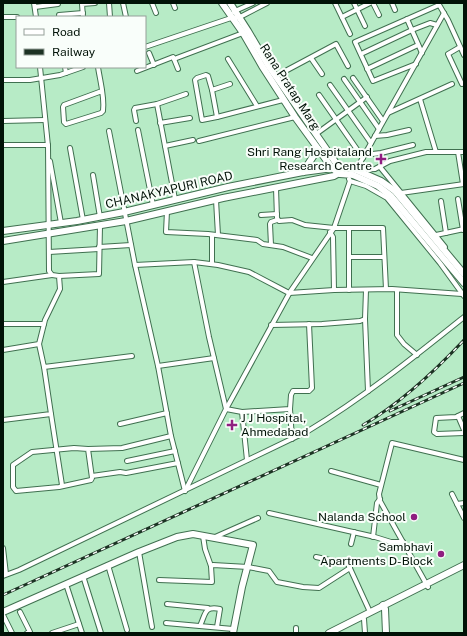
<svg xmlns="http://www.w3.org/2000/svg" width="467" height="636" viewBox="0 0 467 636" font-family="'Public Sans',sans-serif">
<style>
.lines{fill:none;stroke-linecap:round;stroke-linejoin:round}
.street-casing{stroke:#407050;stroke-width:6}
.secondary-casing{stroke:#407050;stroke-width:8}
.street{stroke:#fff;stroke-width:4}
.secondary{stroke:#fff;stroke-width:6}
.rail-casing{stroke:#1c3223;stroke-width:3}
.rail{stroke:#f9fefa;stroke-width:1.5;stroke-dasharray:4.5;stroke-linecap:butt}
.poi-dot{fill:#8f1e80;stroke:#f9fefa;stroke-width:1.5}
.labels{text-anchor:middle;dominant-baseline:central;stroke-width:4;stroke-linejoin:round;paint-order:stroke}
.street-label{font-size:12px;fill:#011207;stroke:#f9fefa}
.poi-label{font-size:12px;fill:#011207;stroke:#f9fefa;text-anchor:end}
</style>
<rect width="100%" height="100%" fill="#b7ebc6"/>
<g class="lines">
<defs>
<g id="street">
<polyline points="34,3 36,17"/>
<polyline points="109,3 110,17"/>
<polyline points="123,3 126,17"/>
<polyline points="152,3 156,13"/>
<polyline points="173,3 175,8"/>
<polyline points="335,3 350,34"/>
<polyline points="354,3 365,26"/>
<polyline points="373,3 379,15"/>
<polyline points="392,3 395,10"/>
<polyline points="438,3 448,20 464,55"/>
<polyline points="35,7 58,4"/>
<polyline points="234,12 235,11 253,3"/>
<polyline points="59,15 83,13"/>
<polyline points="3,17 17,17"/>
<polyline points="83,17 82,4 95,3"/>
<polyline points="342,17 370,3"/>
<polyline points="407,19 422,53"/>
<polyline points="145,47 231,18 240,17 267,3"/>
<polyline points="460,47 448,54 462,84"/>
<polyline points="149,53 154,65"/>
<polyline points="361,54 412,30 430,23 437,25"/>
<polyline points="311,58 322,74"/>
<polyline points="174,59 178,69"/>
<polyline points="228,59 257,106"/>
<polyline points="416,64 373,81 355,42 439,5"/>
<polyline points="40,67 48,146"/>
<polyline points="65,67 66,73"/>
<path d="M98,67c2,14 7,30 5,44l-2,2 -35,11 -2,-2 -1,-15 1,-2 38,-14"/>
<polyline points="367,69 418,45"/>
<polyline points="137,71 173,57 174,59 243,33"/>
<polyline points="276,76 336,44 348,66"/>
<polyline points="353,78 383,121"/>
<polyline points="344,79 379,129"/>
<polyline points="3,80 30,80 60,75 83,67"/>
<polyline points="230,84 212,90 208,76 206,75 197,78 195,80 202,120 217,117 283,100"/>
<polyline points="330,85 371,143"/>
<polyline points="212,90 217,117"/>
<polyline points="319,95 363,158"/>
<polyline points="420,99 436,152"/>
<polyline points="157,104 175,199"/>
<polyline points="388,113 452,84"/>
<polyline points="3,121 45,120"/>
<polyline points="136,121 134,110 135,108 157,104 186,94"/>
<polyline points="160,123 190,118"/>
<polyline points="138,130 153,205"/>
<polyline points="109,131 135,265 158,366 171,436 185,491"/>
<polyline points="316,134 367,97"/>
<polyline points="375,136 387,135 409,130"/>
<polyline points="199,141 295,117"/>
<polyline points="3,145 48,145 49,271 52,275 59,276 60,289 45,320 39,344 3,350"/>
<polyline points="165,146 193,140"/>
<polyline points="70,148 83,220"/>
<polyline points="458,152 463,184"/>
<polyline points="364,155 381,153 413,145"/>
<polyline points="50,161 61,223"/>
<polyline points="380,167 445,247"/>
<polyline points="356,170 444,13"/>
<polyline points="358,170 375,169 390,161 426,152 464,152"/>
<polyline points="93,175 100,217"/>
<polyline points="349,179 350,181 366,186 387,198 440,263 464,296"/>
<polyline points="276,188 277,218 279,221 292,220 305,225 334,228 383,228 386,289"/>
<polyline points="401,193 464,184"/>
<polyline points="458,199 463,230"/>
<polyline points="216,200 218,235"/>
<polyline points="441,201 446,233"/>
<polyline points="167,211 166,232 208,234 257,240 263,244 283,247 312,258"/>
<polyline points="261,215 277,214"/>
<polyline points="349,228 349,290"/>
<polyline points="330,232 333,237 334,290"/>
<polyline points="212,235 212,264"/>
<polyline points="436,235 464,229"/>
<polyline points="271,245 270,224 271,222 277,220"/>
<polyline points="99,247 131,245"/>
<polyline points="49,252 99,249"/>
<polyline points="349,257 384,257"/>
<polyline points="194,262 218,265 249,272 289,293 334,290 392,289 462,294"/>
<polyline points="135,265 194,262 209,337 226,409 242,412 247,460"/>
<polyline points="59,276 99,274 100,226"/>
<polyline points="3,282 52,275"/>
<polyline points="397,290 397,335 404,344 417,355"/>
<polyline points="365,319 368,391"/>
<polyline points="3,324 44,324"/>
<polyline points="271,325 322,324 360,321 365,319 366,290"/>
<polyline points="39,344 44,367 132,356"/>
<polyline points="158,366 214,358"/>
<polyline points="290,409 292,439"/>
<polyline points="242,412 290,409 291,395 293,391 309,391 312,388 309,324"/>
<polyline points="464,413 456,417 436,418 434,432 437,434 464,433"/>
<polyline points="51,414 62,485"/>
<polyline points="458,416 464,430"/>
<polyline points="3,420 51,414 44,367"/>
<polyline points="120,424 167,413"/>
<polyline points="88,449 92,478 91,480 59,487 16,491 13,487 13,465 32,452 74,448 88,449 122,448 171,436"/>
<polyline points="127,461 175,451"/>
<polyline points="331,471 381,485"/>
<polyline points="92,476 120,472 126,473 178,463"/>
<polyline points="185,491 226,409 290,292 334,228 350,181"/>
<polyline points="452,494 464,518"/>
<polyline points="457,504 464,503"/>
<polyline points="269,513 375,537 391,542 403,542"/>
<polyline points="215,537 258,518"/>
<polyline points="373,537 377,503 380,499"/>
<polyline points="351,544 354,532"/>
<polyline points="3,548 6,574"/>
<polyline points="139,552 152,627"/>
<polyline points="316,557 348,564 370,612"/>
<polyline points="108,565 127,630"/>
<polyline points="211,566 213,565 248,567 269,571 277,582 303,587 319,588 350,568"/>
<path d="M3,576l16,-6 289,-139c55,-33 106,-74 156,-114"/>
<polyline points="83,576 101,633"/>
<polyline points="159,580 212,582 211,566 205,549 203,536"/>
<polyline points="66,584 82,633"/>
<polyline points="428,587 380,501 379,494 392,443 464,460"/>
<polyline points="167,604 208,608"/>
<polyline points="20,612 30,632 27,633"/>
<polyline points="3,615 12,633"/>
<polyline points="364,619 365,633"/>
<polyline points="166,623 233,629"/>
<path d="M200,626c6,-13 4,-20 20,-17l-3,18"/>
<polyline points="296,628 296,633"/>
<polyline points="52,633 79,624"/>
</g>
<g id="secondary">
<polyline points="222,3 243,33 262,66 295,117 332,168 340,174 353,175 378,186 391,196 464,283"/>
<polyline points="230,3 248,31 268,65 338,166 356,170 381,181 395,191 464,274"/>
<polyline points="303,172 318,149"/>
<polyline points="3,231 77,221 124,212 228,187 303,172 333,168"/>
<polyline points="3,241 126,221 223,198 334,176 341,172"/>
<polyline points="383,605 385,609 386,633"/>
<polyline points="3,612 139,552 177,537 193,534 253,545 242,587 233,633"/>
<polyline points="329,633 464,565"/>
</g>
</defs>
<use href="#street" class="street-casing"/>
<use href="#secondary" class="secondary-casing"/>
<use href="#street" class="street"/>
<use href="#secondary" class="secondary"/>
<defs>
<g id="rail">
<polyline points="390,411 464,377"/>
<path d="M363,425c38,-22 71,-53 101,-85"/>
<polyline points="3,595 464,383"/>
</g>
</defs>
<use href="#rail" class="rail-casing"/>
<use href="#rail" class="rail"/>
</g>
<g class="poi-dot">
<path d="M379 153h4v4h4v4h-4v4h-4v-4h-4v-4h4z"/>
<path d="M230 419h4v4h4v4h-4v4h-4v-4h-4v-4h4z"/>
<circle cx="414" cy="517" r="4"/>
<circle cx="441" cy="554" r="4"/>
</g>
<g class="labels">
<g class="street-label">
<text transform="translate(290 87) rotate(57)">Rana Pratap Marg</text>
<text transform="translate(169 190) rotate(-13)">CHANAKYAPURI ROAD</text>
</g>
<g class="poi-label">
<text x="372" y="152">Shri Rang Hospitaland<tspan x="372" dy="14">Research Centre</tspan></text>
<text x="241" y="418" text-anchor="start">J J Hospital,<tspan x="241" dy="14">Ahmedabad</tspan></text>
<text x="406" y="517">Nalanda School</text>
<text x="433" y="547">Sambhavi<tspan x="433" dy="14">Apartments D-Block</tspan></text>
</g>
</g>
<rect width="467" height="636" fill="none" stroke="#011207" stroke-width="8"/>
<rect x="16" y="16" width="130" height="52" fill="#f9fefa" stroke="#96a099"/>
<rect x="24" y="29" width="20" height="6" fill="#ffffff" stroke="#96a099"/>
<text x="52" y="36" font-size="12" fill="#011207">Road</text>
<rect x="24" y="49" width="20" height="6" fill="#1c3223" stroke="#96a099"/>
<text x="52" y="56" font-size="12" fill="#011207">Railway</text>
</svg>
